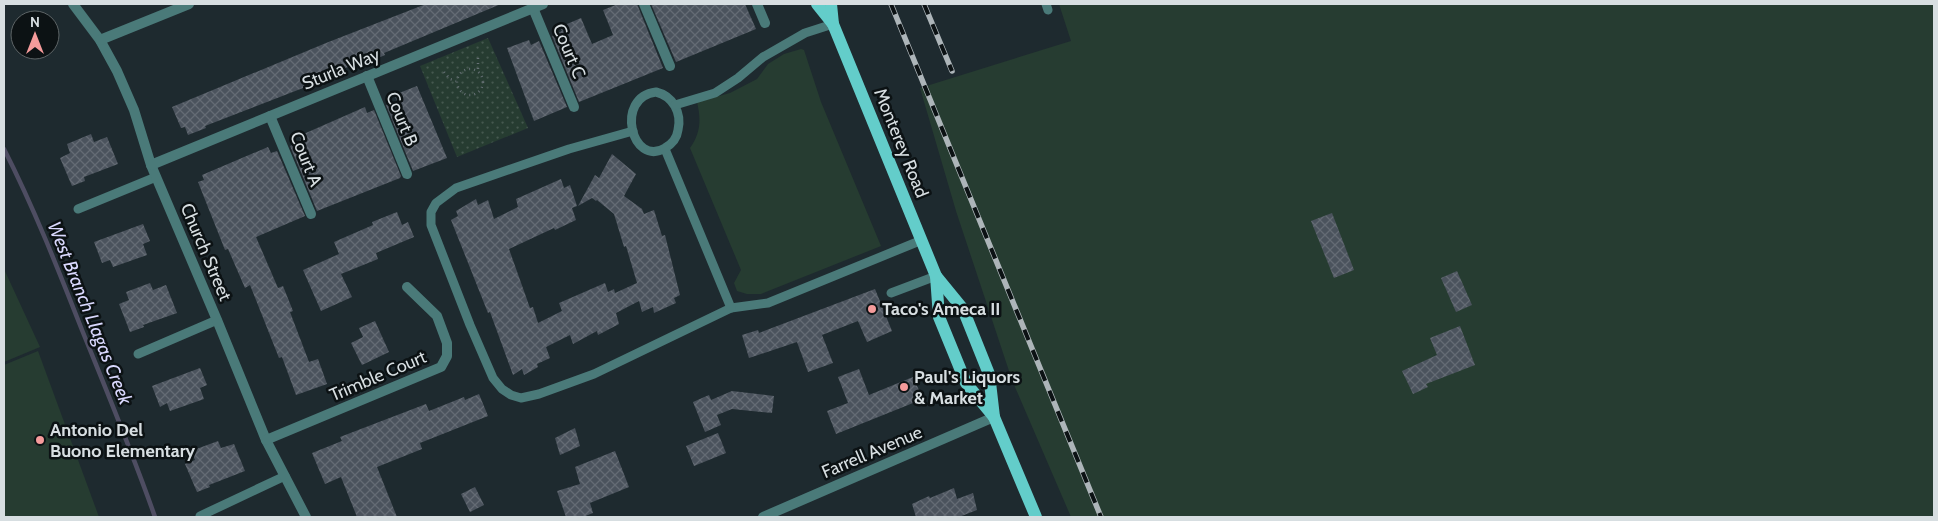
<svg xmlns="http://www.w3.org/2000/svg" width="1938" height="521" viewBox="0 0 1938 521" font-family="Cabin,sans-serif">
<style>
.green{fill:#263c31}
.park{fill:url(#park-dots)}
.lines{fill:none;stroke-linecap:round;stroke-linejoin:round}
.stream{stroke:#4e4d62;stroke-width:4.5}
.building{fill:url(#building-cross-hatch)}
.path{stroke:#677176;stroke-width:2.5;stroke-dasharray:1 4;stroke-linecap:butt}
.service{stroke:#4a7a79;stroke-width:9}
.minor{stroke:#4a7a79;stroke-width:10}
.primary{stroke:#63cdca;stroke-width:12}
.rail-casing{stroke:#adb5b9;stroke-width:5.5}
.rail{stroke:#0c1214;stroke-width:4;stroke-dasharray:11;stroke-linecap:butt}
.poi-dot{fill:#f59b9b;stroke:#0c1214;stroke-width:2}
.labels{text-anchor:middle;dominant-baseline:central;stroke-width:5;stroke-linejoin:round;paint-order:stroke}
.street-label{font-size:18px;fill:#d7dee1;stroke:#0c1214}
.poi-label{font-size:18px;font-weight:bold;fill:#d7dee1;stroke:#0c1214;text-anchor:start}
.water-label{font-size:19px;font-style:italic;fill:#d9d8fd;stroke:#0c1214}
</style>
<defs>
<pattern id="park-dots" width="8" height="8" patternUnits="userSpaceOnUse" patternTransform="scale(1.25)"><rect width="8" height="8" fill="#263c31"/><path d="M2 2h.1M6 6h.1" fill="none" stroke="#45584f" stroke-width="1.8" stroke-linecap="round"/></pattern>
<pattern id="building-cross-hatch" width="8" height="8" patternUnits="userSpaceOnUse" patternTransform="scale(1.25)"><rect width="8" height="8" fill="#4b535d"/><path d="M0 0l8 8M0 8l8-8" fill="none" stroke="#646b74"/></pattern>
</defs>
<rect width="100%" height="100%" fill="#1e2a2f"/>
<g class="green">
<polygon points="1059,4 1934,4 1934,517 1071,517 1012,380 956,211 920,88 1071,41"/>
<path d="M801,49l3,1 17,52 60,144 -120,48h-14l-10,-3 -3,-8 7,-13 -51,-122c11,-15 11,-29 7,-46l33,-9 27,-14 11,-15 16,-10z"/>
<polygon points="4,269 40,347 4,362"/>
<polygon points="38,351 99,517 4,517 4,365"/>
</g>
<polygon class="park" points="488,38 528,128 457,157 420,66"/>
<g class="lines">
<path class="stream" d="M4,149c30,59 54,120 78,181 25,62 51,124 73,187"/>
</g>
<g class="building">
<polygon points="426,4 501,4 384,53 385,55 369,62 368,59 333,73 334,76 205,126 206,128 188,135 185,127 181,128 172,107 326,43"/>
<polygon points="618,4 637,4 663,68 579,102 552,36 562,31 560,27 581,18 592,44 613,35 603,10"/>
<polygon points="651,4 745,4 756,29 676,62"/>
<polygon points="529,40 531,45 539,41 567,107 534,121 507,48"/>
<polygon points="417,86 447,158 413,171 386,105 397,101 394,95"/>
<polygon points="365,107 367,113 374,110 401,176 400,178 317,211 290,146 301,140 299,136"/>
<polygon points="91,134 94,142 107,137 118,164 84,177 85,181 72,186 60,158 70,153 67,144"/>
<polygon points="268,147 271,153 277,151 305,216 256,237 278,288 283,286 293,311 290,312 309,362 318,359 327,384 296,395 282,357 279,358 250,285 245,288 228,249 225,250 198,182 204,180 202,175"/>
<polygon points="612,154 636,174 624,196 642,209 644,214 654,210 662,236 665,235 680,295 674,298 676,303 654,313 653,307 642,312 639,301 616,313 619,324 598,335 597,331 573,344 570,335 546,347 550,358 537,364 538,367 524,375 522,369 513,375 490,312 488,313 451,220 458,216 456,211 476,199 478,205 488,200 494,219 518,207 516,199 561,179 564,188 570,185 577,206 572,208 576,220 555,230 554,228 509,249 530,308 533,307 538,323 562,311 559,303 605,283 608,292 614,289 615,293 637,283 626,246 624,247 614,214 597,200 596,201 592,198 578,206 595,175 599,178"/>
<polygon points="397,212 402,225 408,222 414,237 376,253 378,259 341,274 352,297 321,311 303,270 339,254 334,242 373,225 372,222"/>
<polygon points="1332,213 1354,270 1334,278 1311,221"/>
<polygon points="143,224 150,241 143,244 147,255 113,267 110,260 102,263 94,242"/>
<polygon points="1457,271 1472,305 1456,312 1441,278"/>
<polygon points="150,283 153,290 166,285 177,313 143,325 144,327 130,332 119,304 129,300 126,292"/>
<polygon points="875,289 892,331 867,342 858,321 822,335 833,363 808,372 797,342 749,358 742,335 758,330 759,333"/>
<polygon points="375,321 389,352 362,365 351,343 363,337 359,328"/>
<polygon points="1460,326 1475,365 1426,384 1428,387 1413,394 1402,371 1437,355 1430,338"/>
<polygon points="200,368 207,385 200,388 204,399 170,411 167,403 160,407 152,386"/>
<polygon points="859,369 869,395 913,377 923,399 836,434 827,411 848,403 838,377"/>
<polygon points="732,391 774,396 772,413 732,409 717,415 721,425 705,432 693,402 709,395 711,400"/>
<polygon points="479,394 488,416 420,443 422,449 377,467 397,517 357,517 341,477 325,484 312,453 342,441 340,437 426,404 429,411 464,397 465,400"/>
<polygon points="575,428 580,446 560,455 555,438"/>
<polygon points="718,433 726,453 694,466 686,446"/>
<polygon points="218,441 221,448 234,444 245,471 209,485 210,487 197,492 185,464 195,460 191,451"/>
<polygon points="615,451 629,487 590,503 593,513 583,517 566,517 557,491 580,484 575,467"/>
<polygon points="475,487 484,505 470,512 461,494"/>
<polygon points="954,488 957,499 973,493 977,510 959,517 916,517 912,504 929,496 930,498"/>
</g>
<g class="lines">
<g class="path">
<polyline points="478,58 478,71"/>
<circle cx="470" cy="82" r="13"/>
<polyline points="444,72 450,79 456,81"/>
</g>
<g class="service">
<polyline points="1046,4 1048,10"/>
<path d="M656,92c17,4 26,21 22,38 -1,8 -6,14 -13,18 -33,20 -51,-51 -9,-56z"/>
<polyline points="675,105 715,93 738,78 763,57 805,33 833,24"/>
<polyline points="633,131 569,149 456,188 436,203 431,212 431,225 470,325 493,378 502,389 511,395 521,398 539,394 594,374 731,308 768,303 922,240"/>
<polyline points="665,149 731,308"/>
<polyline points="78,209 156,177"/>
<polyline points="891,293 936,276"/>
<polyline points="138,354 217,320"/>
<polyline points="200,516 285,476"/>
</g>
<g class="minor">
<polyline points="73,4 100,40 117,71 134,110 151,165 217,320 266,440 306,517"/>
<polyline points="644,4 670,66"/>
<polyline points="757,4 765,23"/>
<polyline points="533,8 574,107"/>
<polyline points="100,40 189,4"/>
<polyline points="367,76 407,174"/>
<polyline points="270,116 311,214"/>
<polyline points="151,165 543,4"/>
<polyline points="266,440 441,367 447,356 447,343 437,316 407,287"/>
<polyline points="763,517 994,417"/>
</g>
<g class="primary">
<polyline points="817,4 833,24"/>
<polyline points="831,4 833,24 936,276 939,317 966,383 994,417 1036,517"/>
<polyline points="936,276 963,309 989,374 994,417"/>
</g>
<defs>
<g id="rail">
<polyline points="891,4 1101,517"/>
<polyline points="924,4 952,71"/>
</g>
</defs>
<use href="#rail" class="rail-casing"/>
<use href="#rail" class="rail"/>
</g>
<g class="poi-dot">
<circle cx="872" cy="309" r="5"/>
<circle cx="904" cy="387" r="5"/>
<circle cx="40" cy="440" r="5"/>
</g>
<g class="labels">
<g class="street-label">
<text transform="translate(569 51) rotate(67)">Court C</text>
<text transform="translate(341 69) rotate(-22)">Sturla Way</text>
<text transform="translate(402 119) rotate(68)">Court B</text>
<text transform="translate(901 143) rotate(68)">Monterey Road</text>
<text transform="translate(306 159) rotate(68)">Court A</text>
<text transform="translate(206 252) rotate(67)">Church Street</text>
<text transform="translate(378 376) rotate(-23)">Trimble Court</text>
<text transform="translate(872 452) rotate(-23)">Farrell Avenue</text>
</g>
<g class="poi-label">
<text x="882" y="309">Taco's Ameca II</text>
<text x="914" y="377">Paul's Liquors<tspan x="914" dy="21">&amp; Market</tspan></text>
<text x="50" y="430">Antonio Del<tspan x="50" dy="21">Buono Elementary</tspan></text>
</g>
<g class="water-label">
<text transform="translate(90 313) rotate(68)">West Branch Llagas Creek</text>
</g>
</g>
<rect width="1938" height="521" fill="none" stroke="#d7dee1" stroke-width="10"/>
<g transform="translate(35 35)"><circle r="24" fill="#0c1214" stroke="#5d6466"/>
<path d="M0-4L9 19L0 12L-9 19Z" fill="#f59b9b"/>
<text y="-8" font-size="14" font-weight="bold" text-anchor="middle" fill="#d7dee1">N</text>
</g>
</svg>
